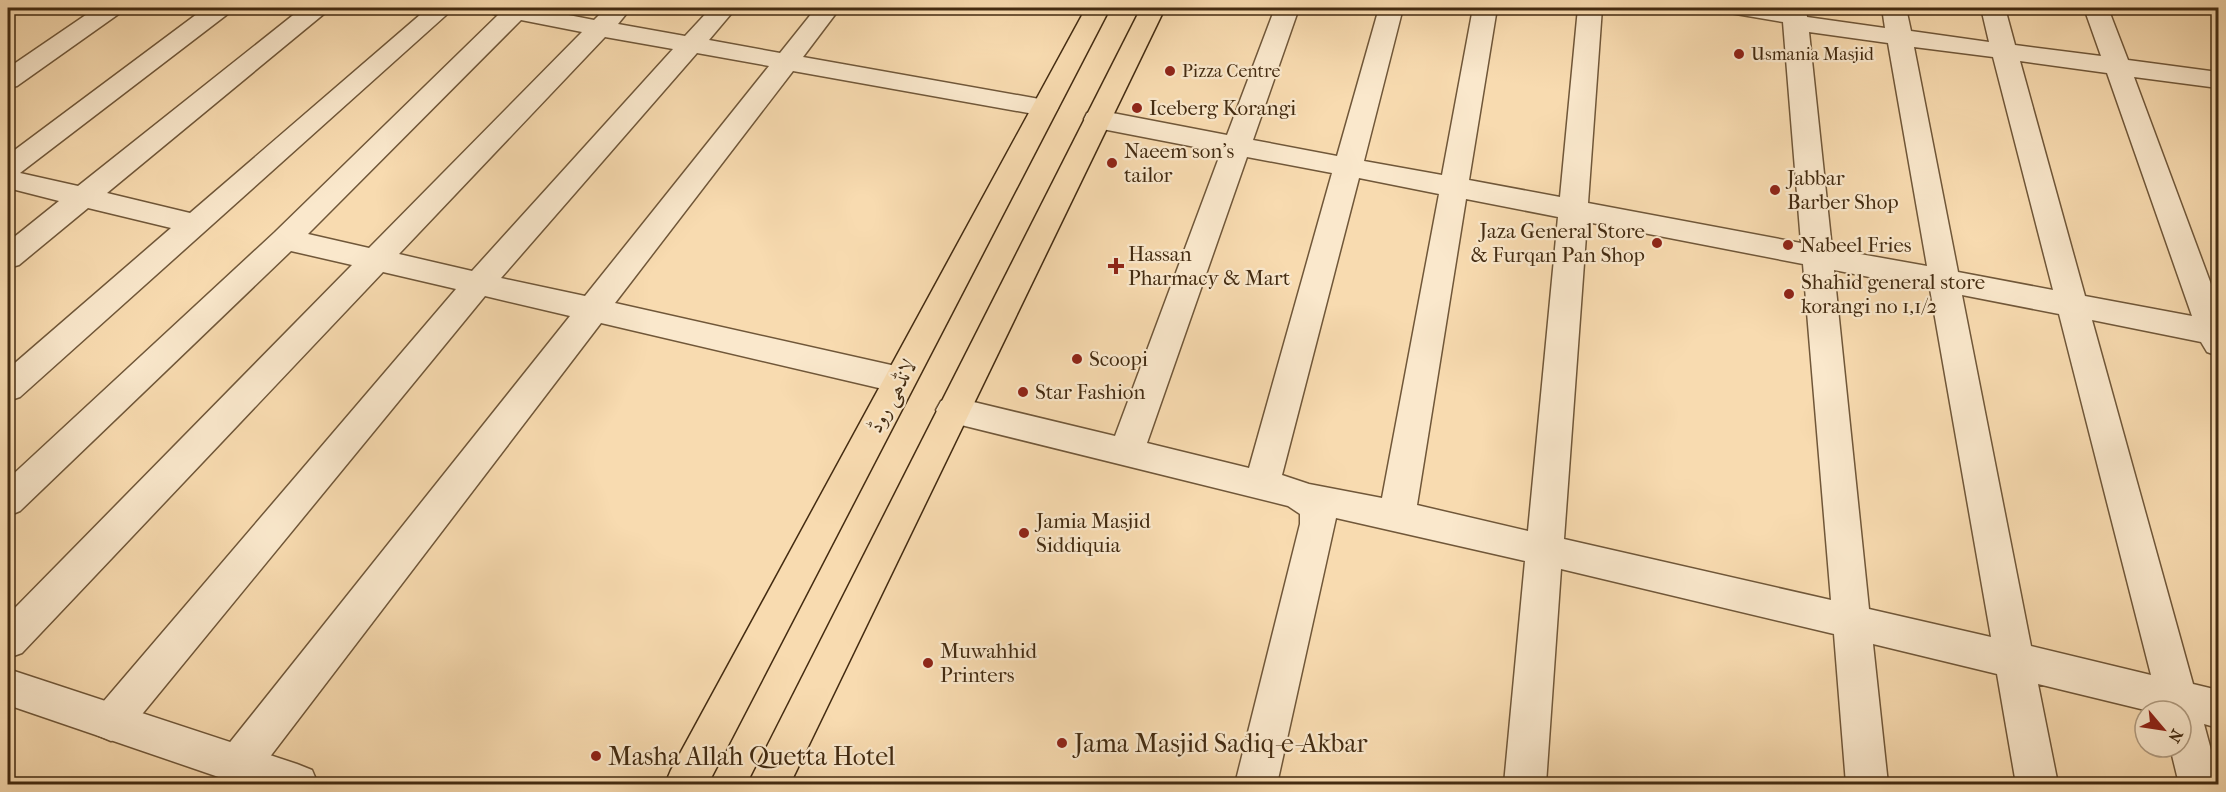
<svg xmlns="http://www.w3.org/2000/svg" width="2226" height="792" viewBox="0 0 2226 792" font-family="'IM FELL French Canon',Amiri,serif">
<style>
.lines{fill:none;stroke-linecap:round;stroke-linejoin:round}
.minor-casing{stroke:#705739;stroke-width:3}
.tertiary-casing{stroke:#705739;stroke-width:3}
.primary-casing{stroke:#432b11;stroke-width:3}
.minor{fill:#fae8cc;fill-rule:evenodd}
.tertiary{fill:#fae8cc;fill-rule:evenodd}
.primary{fill:#f8dbb0;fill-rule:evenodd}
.poi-dot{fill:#8f2418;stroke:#fae8cc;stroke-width:2}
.labels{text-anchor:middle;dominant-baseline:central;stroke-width:4.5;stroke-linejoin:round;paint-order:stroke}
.far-poi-label{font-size:18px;fill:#432b11;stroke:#fae8cc;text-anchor:start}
.poi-label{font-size:21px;fill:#432b11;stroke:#fae8cc;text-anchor:start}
.street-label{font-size:21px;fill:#432b11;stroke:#fae8cc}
.near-poi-label{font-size:26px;fill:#432b11;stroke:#fae8cc;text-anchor:start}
</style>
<rect width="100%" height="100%" fill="#f8dbb0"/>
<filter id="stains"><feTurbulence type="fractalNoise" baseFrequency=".00333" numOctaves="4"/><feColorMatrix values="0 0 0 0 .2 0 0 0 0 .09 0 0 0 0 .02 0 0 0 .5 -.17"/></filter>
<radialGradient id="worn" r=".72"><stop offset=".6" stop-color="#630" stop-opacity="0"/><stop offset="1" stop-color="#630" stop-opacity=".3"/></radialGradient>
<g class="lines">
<defs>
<g id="minor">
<polygon points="96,8 123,8 120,13 17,86 8,88 8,68"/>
<polygon points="205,8 232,8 229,13 20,173 78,186 302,8 328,8 325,13 107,193 190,213 428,8 454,8 20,397 8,401 8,369 171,228 88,208 19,265 8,268 8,242 59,201 8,188 8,155"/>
<path d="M487,8h46l61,12 12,-12h25l-13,16 67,12 26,-28h25l-27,32 71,13 36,-45h24l-37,49 242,43 9,2 4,6 -4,6 -9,2 -252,-45 -178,232 285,64 12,4 4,9 -4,9 -12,4 -299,-70 -348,456 -14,5 -16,-5 -6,-14 6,-14 347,-435 -85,-20 -360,439 -14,6 -14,-6 -6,-13 6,-13 359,-420 -73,-17 -361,381 -14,5v-43l344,-350 -61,-14 -271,260 -12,5v-37l267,-247 223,-217 -8,-2zM521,20l61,12 -213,216 -61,-14zM605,37l68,12 -201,222 -73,-17zM697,53l72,13 -184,230 -84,-18z"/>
<path d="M1275,8h24l-46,132 84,16 42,-148h24l-39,153 78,14 31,-167h24l-28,172 91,17 18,-189h24l-14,195 213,40 -18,-221 -53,-9 -3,-5h79l1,9 78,11 -3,-20h24l5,23 78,11 -8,-34h24l10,37 86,11 -17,-48h24l20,52 90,12v16l-84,-11 84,226v53l-11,-4 -6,-10 -109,-22 101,364 25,6v38l-14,-4 14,52v8h-39l-9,-37h11v-36h-32l-111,-27 20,100h-42l-19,-110 -124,-30 15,140h-42l-12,-150 -273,-65 -15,215h-42l21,-223 -189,-43 -59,266h-42l65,-260v-10l-12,-8 -335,-83 -12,-4 -5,-9 5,-9 12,-4 162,39 106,-284 -124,-24 -10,-3 -3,-6 3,-6 10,-3 130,25zM1809,32l79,11 39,223 -95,-17zM1914,47l79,10 60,233 -95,-18zM2020,61l87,12 85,243 -107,-20zM1247,157l85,16 -83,295 -102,-25zM1359,178l80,16 -57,304 -73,-14 -27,-9zM1466,199l92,18 -30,314 -111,-26zM1587,222l216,42 28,336 -267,-61zM1834,270l96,19 61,348 -122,-28zM1962,295l97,19 92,361 -120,-29z"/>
</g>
<polygon id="tertiary" points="8,669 297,764 312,770 318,784 239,784 8,705"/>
<g id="primary">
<polygon points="1086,8 1110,8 708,784 665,784 671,770"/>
<polygon points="1141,8 1165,8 790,784 748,784"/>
</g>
</defs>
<use href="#minor" class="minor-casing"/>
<use href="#tertiary" class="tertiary-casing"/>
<use href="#primary" class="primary-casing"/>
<use href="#minor" class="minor"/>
<use href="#tertiary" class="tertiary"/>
<use href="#primary" class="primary"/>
</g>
<g class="poi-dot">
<circle cx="1739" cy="54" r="6"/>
<circle cx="1170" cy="71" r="6"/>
<circle cx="1137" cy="108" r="6"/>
<circle cx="1112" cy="163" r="6"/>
<circle cx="1775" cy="190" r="6"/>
<circle cx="1657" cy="243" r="6"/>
<circle cx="1788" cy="245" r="6"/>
<path d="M1113 257h6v6h6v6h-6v6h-6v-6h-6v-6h6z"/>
<circle cx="1789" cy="294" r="6"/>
<circle cx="1077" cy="359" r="6"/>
<circle cx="1023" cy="392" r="6"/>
<circle cx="1024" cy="533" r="6"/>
<circle cx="928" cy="663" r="6"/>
<circle cx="1062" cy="743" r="6"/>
<circle cx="596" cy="756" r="6"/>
</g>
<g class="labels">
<g class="far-poi-label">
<text x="1751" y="54">Usmania Masjid</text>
<text x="1182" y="71">Pizza Centre</text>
</g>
<g class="poi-label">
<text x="1149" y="108">Iceberg Korangi</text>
<text x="1124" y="151">Naeem son’s<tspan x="1124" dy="24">tailor</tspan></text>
<text x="1787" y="178">Jabbar<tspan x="1787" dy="24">Barber Shop</tspan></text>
<text x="1645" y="231" text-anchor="end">Jaza General Store<tspan x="1645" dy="24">&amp; Furqan Pan Shop</tspan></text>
<text x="1800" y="245">Nabeel Fries</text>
<text x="1128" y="254">Hassan<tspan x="1128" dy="24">Pharmacy &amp; Mart</tspan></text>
<text x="1801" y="282">Shahid general store<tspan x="1801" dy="24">korangi no 1,1/2</tspan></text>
<text x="1089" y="359">Scoopi</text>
<text x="1035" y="392">Star Fashion</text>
<text x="1036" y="521">Jamia Masjid<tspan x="1036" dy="24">Siddiquia</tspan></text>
<text x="940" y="651">Muwahhid<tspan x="940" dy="24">Printers</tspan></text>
</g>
<g class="street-label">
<text transform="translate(892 396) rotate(-62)">لانڈھی روڈ</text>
</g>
<g class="near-poi-label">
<text x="1074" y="743">Jama Masjid Sadiq-e-Akbar</text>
<text x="608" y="756">Masha Allah Quetta Hotel</text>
</g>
</g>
<rect width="2226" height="792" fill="none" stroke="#f8dbb0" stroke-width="30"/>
<rect x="9" y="9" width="2208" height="774" fill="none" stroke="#432b11" stroke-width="3"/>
<rect x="15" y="15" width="2196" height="762" fill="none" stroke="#432b11" stroke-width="1.5"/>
<g transform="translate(2163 729) rotate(119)"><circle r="28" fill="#fae8cc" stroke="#b19c81" stroke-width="1.5"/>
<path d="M0-4.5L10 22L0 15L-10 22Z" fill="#8f2418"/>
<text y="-9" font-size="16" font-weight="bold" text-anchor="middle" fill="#432b11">N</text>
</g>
<rect width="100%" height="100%" filter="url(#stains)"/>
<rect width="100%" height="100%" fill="url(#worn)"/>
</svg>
